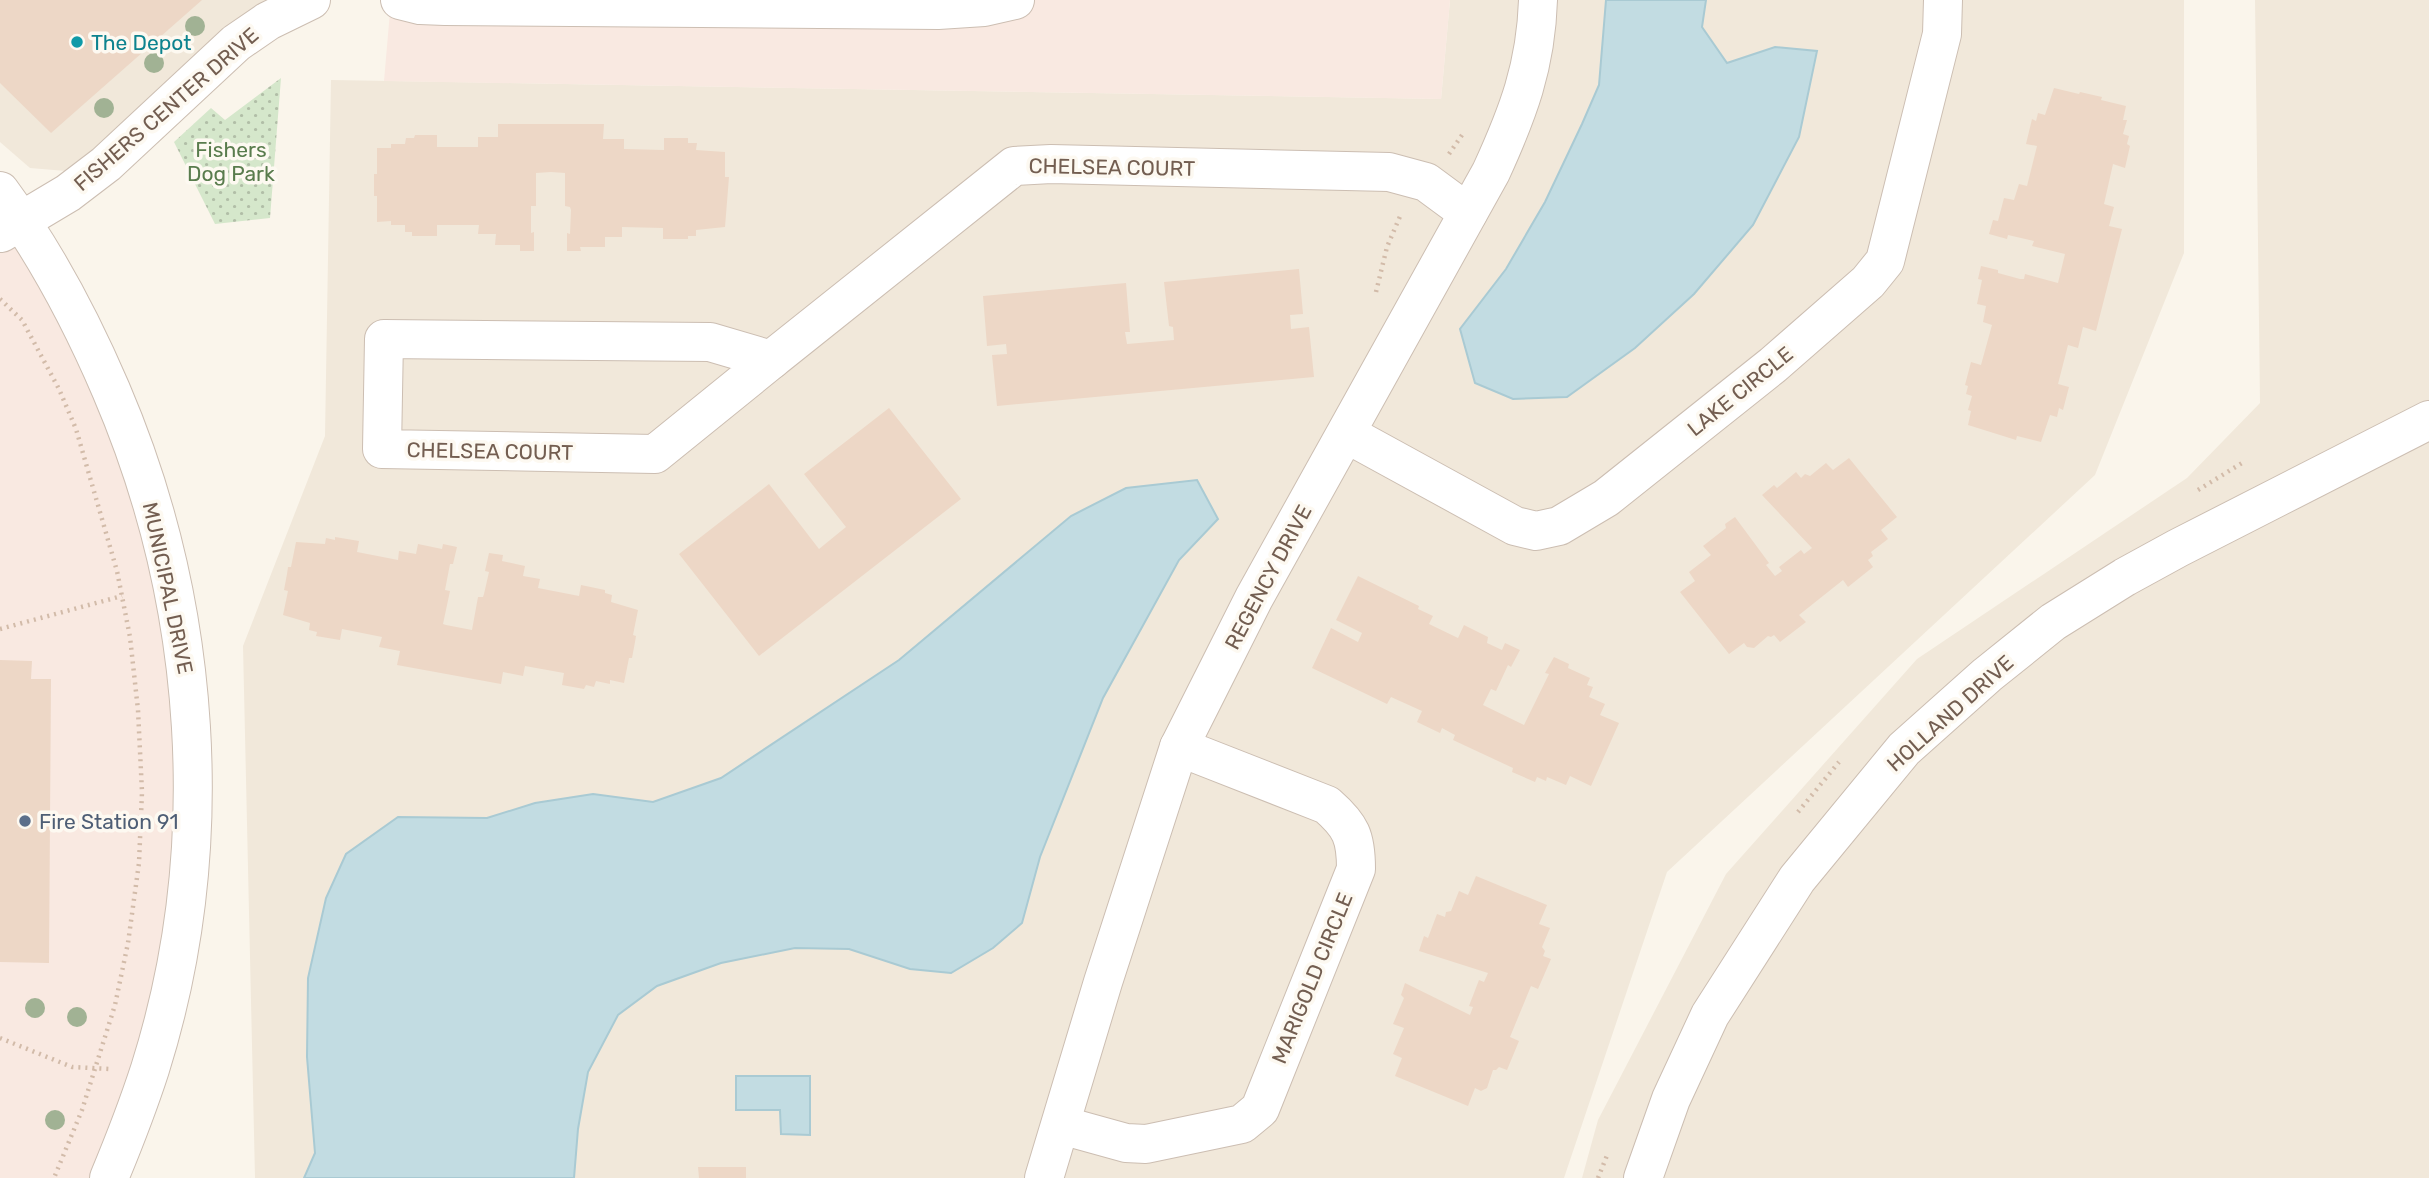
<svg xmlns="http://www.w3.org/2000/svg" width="2429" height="1178" viewBox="0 0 2429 1178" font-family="Rubik,sans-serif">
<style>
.residential{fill:#f1e8da}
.commercial{fill:#f9e9e1}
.grass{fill:url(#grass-dots)}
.water{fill:#c2dce2;stroke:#a9cad3;stroke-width:2}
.building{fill:#edd7c6}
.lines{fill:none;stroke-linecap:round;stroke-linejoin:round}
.minor-casing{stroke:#ccbeb2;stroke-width:40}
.path{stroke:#d2bba9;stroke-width:4.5;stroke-dasharray:2 5;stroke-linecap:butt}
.minor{stroke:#fff;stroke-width:38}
.tree{fill:#a1b294}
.culture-dot{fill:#0f9aa8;stroke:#fdf9f1;stroke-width:2.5}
.service-dot{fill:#5c6f8a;stroke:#fdf9f1;stroke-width:2.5}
.labels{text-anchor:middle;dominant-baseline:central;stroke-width:7;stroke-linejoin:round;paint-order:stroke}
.culture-label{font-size:21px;fill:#0d838f;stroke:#fdf9f1;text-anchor:start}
.street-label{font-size:21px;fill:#735e51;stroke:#fdf9f1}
.park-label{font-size:21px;fill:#597c4d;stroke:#fdf9f1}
.service-label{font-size:21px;fill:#4e5e75;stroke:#fdf9f1;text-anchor:start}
</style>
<defs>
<pattern id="grass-dots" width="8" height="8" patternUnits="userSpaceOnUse" patternTransform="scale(1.75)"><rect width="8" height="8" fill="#d5e7cb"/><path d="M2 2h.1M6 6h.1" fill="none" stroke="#b1bea7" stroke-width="1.8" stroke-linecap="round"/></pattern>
</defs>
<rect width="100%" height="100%" fill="#faf5eb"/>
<g class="residential">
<polygon points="0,0 276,0 66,171 30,168 0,142"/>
<polygon points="1450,0 2184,0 2184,253 2095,475 1667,872 1564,1178 255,1178 243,646 325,436 331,80 1441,99"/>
<polygon points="2255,0 2429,0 2429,1178 1582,1178 1598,1120 1726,874 1917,659 2187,478 2260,403"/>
</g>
<g class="commercial">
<polygon points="391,0 1450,0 1441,99 384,81"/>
<polygon points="0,206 119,432 177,661 172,927 100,1178 0,1178"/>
</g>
<polygon class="grass" points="281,78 270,218 215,224 174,142 211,108 225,120"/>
<g class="water">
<polygon points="1606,0 1706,0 1702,27 1727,63 1775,47 1817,51 1799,137 1753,225 1694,294 1635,348 1567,397 1513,399 1475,383 1460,329 1506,269 1545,202 1582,124 1599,85"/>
<polygon points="1197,480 1218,519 1179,560 1103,698 1040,857 1022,923 993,948 951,973 910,969 849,949 795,948 721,963 657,986 618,1015 588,1072 578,1129 574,1178 304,1178 315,1153 307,1057 308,978 326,898 346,854 398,817 487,818 535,803 593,794 653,802 721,778 899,660 1071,516 1126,488"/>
<polygon points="736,1076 810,1076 810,1135 781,1134 780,1110 736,1110"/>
</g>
<g class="building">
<polygon points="0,0 202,0 51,133 0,83"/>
<polygon points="2054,88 2079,94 2080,92 2102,97 2101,100 2126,106 2123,120 2127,120 2123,134 2129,136 2127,144 2130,146 2125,168 2113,164 2104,204 2114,207 2109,226 2122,229 2096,331 2083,327 2078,348 2068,345 2058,384 2069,387 2063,410 2059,408 2057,417 2050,415 2041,442 2017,436 2016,440 1968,425 1971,411 1968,410 1972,396 1966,394 1968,386 1965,385 1971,362 1981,365 1992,325 1983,322 1986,306 1977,304 1982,280 1978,279 1981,266 1998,270 1998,273 2020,279 2024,279 2025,274 2058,283 2065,254 2032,246 2034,241 2008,235 2007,239 1989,234 1993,220 1998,221 2004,198 2014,200 2019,184 2027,186 2037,146 2026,144 2032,119 2036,121 2038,113 2045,115"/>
<polygon points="498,124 604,124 603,139 624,139 624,149 664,150 664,138 688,138 688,143 697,143 696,150 725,152 725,177 729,177 725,227 696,230 696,236 688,236 688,239 663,239 663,228 622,227 622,237 605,237 605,247 580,247 581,251 567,251 567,233 570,234 571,210 570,207 565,206 565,173 551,172 536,173 536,206 531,206 531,233 534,232 534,251 520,251 520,245 495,245 496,234 478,234 479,225 437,225 437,236 412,236 412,232 405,232 405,225 391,225 391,221 377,222 377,196 374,196 374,174 377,174 377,148 391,148 391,144 405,144 406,138 414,138 415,135 437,135 437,147 478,147 478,137 498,137"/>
<polygon points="1299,269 1303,314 1290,315 1291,329 1309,327 1314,377 997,406 992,355 1007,354 1006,344 987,346 983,296 1126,283 1130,332 1125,332 1127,344 1174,340 1173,327 1169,326 1164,282"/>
<polygon points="889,408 961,499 759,656 679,554 769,484 819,549 846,527 804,474"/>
<polygon points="1849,458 1897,517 1881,530 1888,539 1871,552 1873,556 1868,560 1873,567 1848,587 1843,580 1799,615 1806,622 1780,642 1774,635 1771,637 1768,636 1754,648 1747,647 1744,643 1729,654 1680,592 1695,581 1689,572 1711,555 1703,546 1726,528 1725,524 1735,517 1769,563 1766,565 1775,576 1782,571 1779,567 1801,550 1804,554 1812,548 1762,495 1774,485 1777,488 1796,472 1801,478 1805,474 1810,476 1826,463 1833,470"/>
<polygon points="335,537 359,541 357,552 398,560 399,551 416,554 418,544 442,549 443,544 457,547 453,564 450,564 445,590 450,591 443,624 446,625 472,630 478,597 483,597 484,594 489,572 485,571 489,553 503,555 502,561 525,566 523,576 540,579 538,588 579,596 581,585 605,590 605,593 612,595 611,602 638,610 633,635 636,636 635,642 632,658 629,658 624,683 610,680 610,684 596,681 594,687 586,685 584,689 562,685 564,673 525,666 523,676 503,672 501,684 397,665 400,651 379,647 382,637 342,629 340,640 316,636 317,632 309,630 310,623 283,615 288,591 284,590 287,574 288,567 291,567 296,542 325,544 326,538 335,540"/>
<polygon points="1358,576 1419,606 1418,609 1433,616 1429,624 1458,638 1464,625 1488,637 1487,643 1502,650 1505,643 1520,650 1511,667 1508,665 1496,691 1491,689 1483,705 1524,725 1549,674 1545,673 1554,657 1569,664 1568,668 1590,678 1587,685 1593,687 1589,697 1605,704 1600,715 1619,723 1591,786 1570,776 1566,785 1547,777 1546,781 1537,777 1535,782 1512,772 1513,768 1453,740 1455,735 1442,728 1440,733 1417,722 1422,711 1391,697 1387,704 1312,668 1331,628 1358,642 1362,633 1336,620"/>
<polygon points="0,660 32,661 31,679 51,679 49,963 0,962"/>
<polygon points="1476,876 1547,905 1539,924 1550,928 1542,947 1545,951 1543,956 1551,959 1538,989 1531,986 1510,1037 1519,1041 1507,1070 1499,1067 1496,1070 1493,1070 1487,1088 1481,1091 1475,1088 1468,1106 1395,1076 1402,1058 1393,1054 1404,1028 1393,1024 1404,998 1401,995 1405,983 1470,1015 1473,1007 1469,1006 1479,980 1484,982 1488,973 1419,951 1424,936 1428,938 1437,914 1445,917 1446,912 1451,911 1459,891 1468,895"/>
<polygon points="698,1167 746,1167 746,1178 699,1178"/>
</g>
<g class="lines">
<defs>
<g id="minor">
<polyline points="400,0 420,5 445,6 938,10 984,7 1015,0"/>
<path d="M0,191c45,61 81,129 111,199 91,212 109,457 39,679 -12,37 -26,73 -41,109"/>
<polyline points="1,233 68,193 106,164 236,43 268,21 311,0"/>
<polygon points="384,339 710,342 771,360 655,454 382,449"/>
<polyline points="771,360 1014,166 1051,164 1389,172 1426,182 1468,213"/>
<polyline points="1347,434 1515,526 1536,531 1559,526 1606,498 1773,365 1868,282 1885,261 1942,34 1943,0"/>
<path d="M1061,1125l65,18 20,1 96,-20 18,-15 96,-240c0,-32 -5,-43 -29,-64l-148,-58"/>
<path d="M1044,1178l59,-196 76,-235 75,-149 237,-426c27,-59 45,-106 47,-172"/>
<polyline points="1643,1178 1671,1099 1710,1015 1797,879 1904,749 1987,675 2053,622 2125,577 2178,548 2429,420"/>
</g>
</defs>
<use href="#minor" class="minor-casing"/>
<g class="path">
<polyline points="1449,154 1462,135"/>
<polyline points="1376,292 1387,247 1401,214"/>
<polyline points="0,299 22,320 59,389 76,429 117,571 130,637 138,710 142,792 139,863 128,943 115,1005 82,1110 54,1178"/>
<polyline points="2198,490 2242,463"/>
<polyline points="0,629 122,596"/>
<polyline points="1798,812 1839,762"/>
<polyline points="0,1038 72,1067 109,1069"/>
<polyline points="1598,1178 1608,1153"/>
</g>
<use href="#minor" class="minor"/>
</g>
<g class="tree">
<circle cx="195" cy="26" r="10"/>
<circle cx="154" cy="63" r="10"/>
<circle cx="104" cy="108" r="10"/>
<circle cx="35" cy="1008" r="10"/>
<circle cx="77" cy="1017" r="10"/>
<circle cx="55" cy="1120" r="10"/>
</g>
<circle class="culture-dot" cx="77" cy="42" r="7"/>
<circle class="service-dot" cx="25" cy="821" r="7"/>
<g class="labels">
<g class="culture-label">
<text x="91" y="42">The Depot</text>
</g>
<g class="street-label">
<text transform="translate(166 109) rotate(-41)">FISHERS CENTER DRIVE</text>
<text transform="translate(1112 167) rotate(1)">CHELSEA COURT</text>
<text transform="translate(1740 391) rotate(-39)">LAKE CIRCLE</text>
<text transform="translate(490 451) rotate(1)">CHELSEA COURT</text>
<text transform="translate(1268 577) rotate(-62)">REGENCY DRIVE</text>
<text transform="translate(168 588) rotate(78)">MUNICIPAL DRIVE</text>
<text transform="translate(1950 713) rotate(-42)">HOLLAND DRIVE</text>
<text transform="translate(1312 978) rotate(-68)">MARIGOLD CIRCLE</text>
</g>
<g class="park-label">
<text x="231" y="149">Fishers<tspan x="231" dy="24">Dog Park</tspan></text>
</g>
<g class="service-label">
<text x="39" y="821">Fire Station 91</text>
</g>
</g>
</svg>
